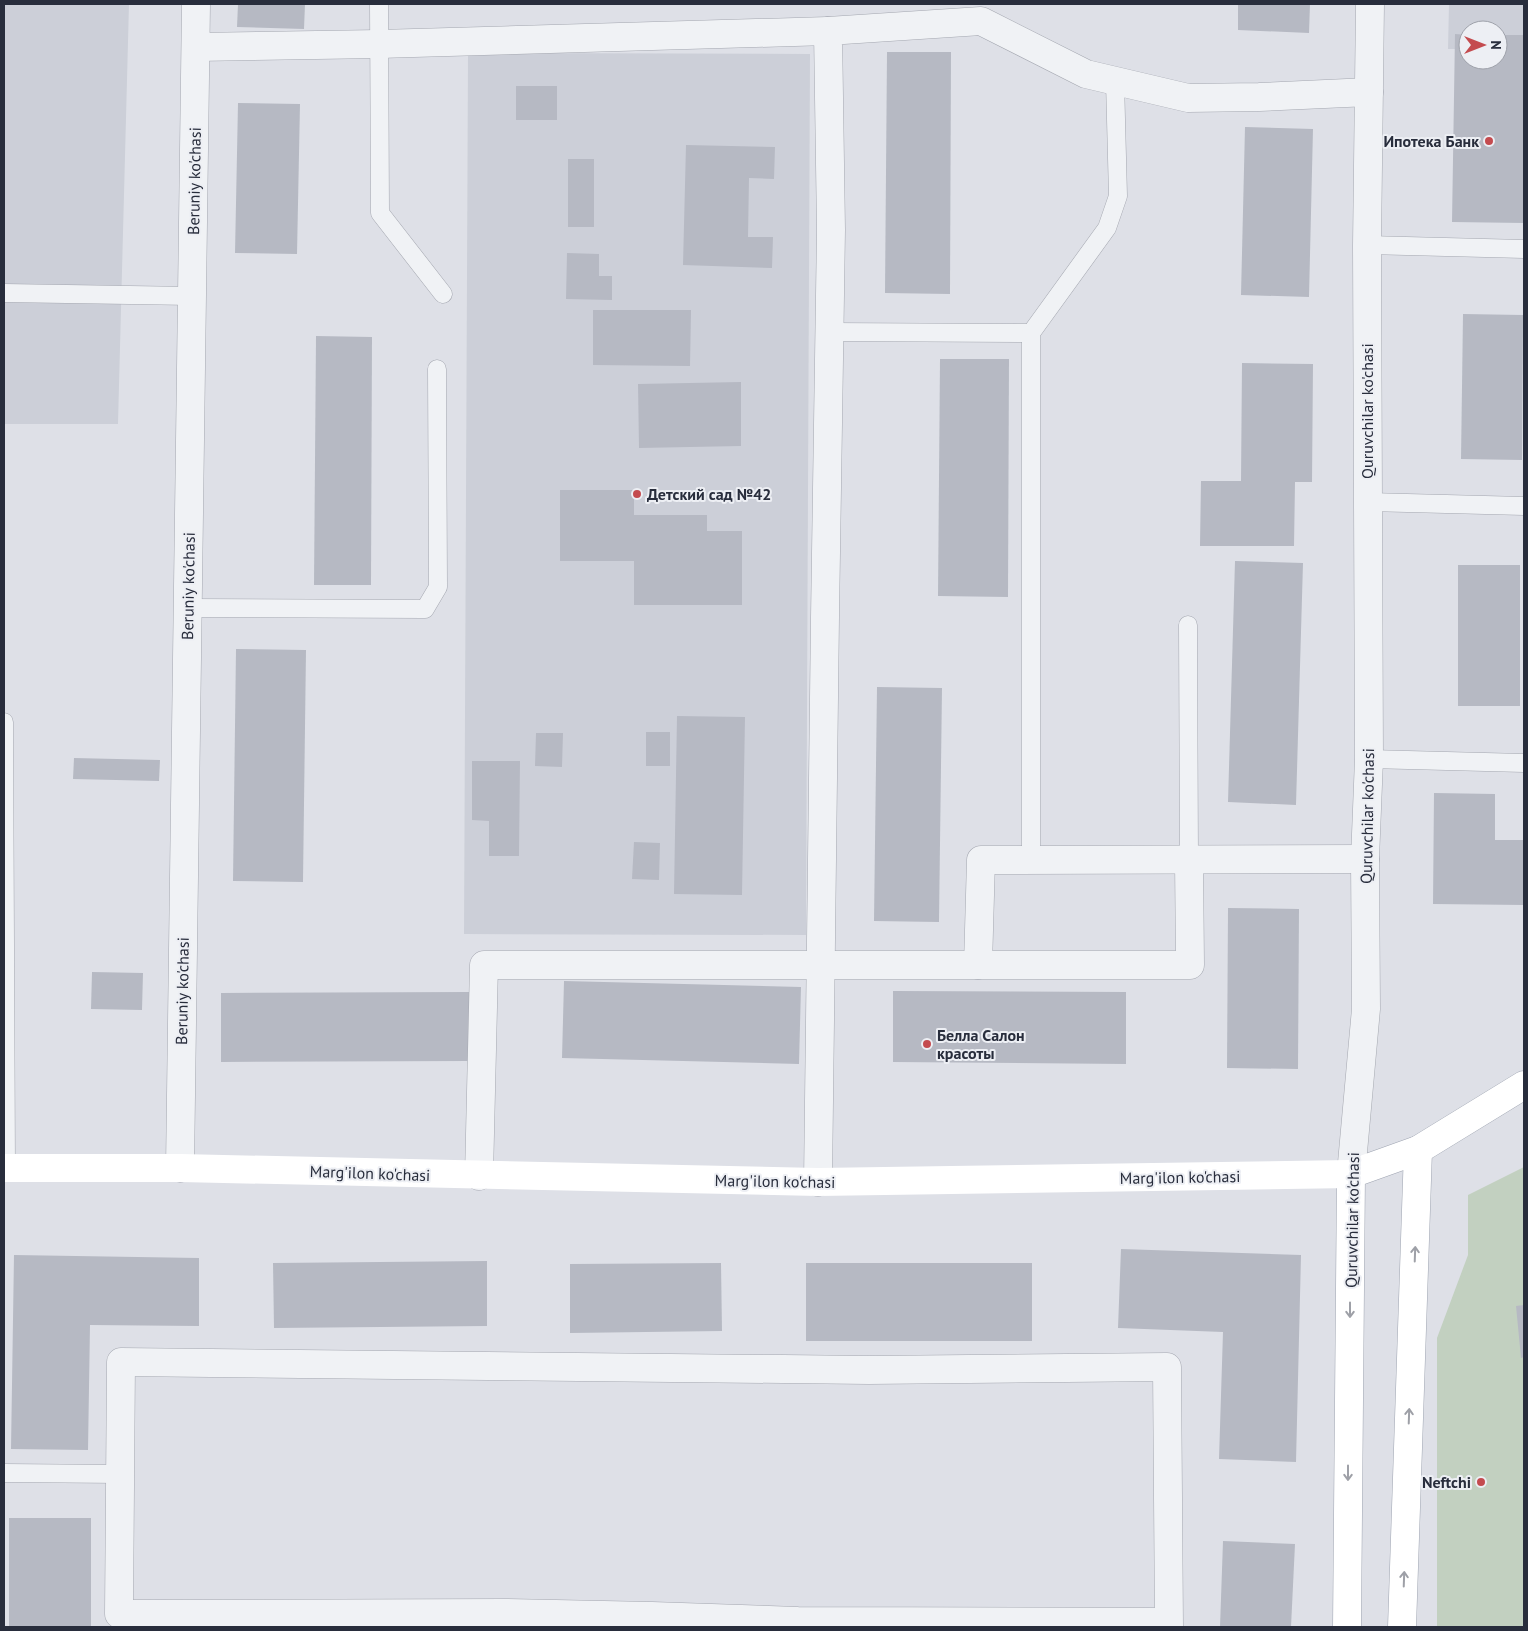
<svg xmlns="http://www.w3.org/2000/svg" width="1528" height="1631" viewBox="0 0 1528 1631" font-family="'PT Sans',sans-serif">
<style>
.built{fill:#cccfd8}
.green{fill:#c2d0c0}
.building{fill:#b6b9c3}
.lines{fill:none;stroke-linecap:round;stroke-linejoin:round}
.lane-casing{stroke:#a4a7b0;stroke-width:19}
.street-casing{stroke:#a4a7b0;stroke-width:29}
.primary-casing{stroke:#9ea4b1;stroke-width:29}
.lane{stroke:#f0f2f5;stroke-width:18}
.street{stroke:#f0f2f5;stroke-width:28}
.secondary{stroke:#fff;stroke-width:28}
.primary{stroke:#fff;stroke-width:28}
.oneway{stroke:#9ea0a7}
.poi-dot{fill:#c44b4f;stroke:#edeff4;stroke-width:2}
.labels{text-anchor:middle;dominant-baseline:central;stroke-width:4;stroke-linejoin:round;paint-order:stroke}
.poi-label{font-size:16px;font-weight:bold;fill:#282d3c;stroke:#edeff4;text-anchor:end}
.street-label{font-size:16px;fill:#282d3c;stroke:#edeff4}
</style>
<rect width="100%" height="100%" fill="#dee0e7"/>
<g class="built">
<polygon points="4,4 129,4 118,424 4,424"/>
<polygon points="1449,4 1524,4 1524,49 1498,49 1498,30 1468,30 1468,49 1448,49"/>
<polygon points="468,53 810,54 806,935 464,934"/>
</g>
<polygon class="green" points="1524,1167 1524,1627 1437,1627 1437,1338 1468,1255 1468,1195"/>
<g class="building">
<polygon points="238,4 305,4 304,29 237,27"/>
<polygon points="1238,4 1310,4 1309,33 1238,30"/>
<polygon points="1455,34 1468,35 1468,60 1498,60 1498,35 1524,35 1524,223 1452,222"/>
<polygon points="887,52 951,52 950,294 885,293"/>
<rect x="516" y="86" width="41" height="34"/>
<polygon points="238,103 300,104 297,254 235,253"/>
<polygon points="1245,127 1313,129 1309,297 1241,295"/>
<polygon points="686,145 775,147 774,179 749,178 748,237 773,237 772,268 683,265"/>
<rect x="568" y="159" width="26" height="68"/>
<polygon points="567,253 599,254 599,276 612,276 612,300 566,299"/>
<polygon points="593,310 691,310 690,366 593,365"/>
<polygon points="1463,314 1523,315 1522,460 1461,459"/>
<polygon points="316,336 372,337 371,585 314,585"/>
<polygon points="940,359 1009,359 1008,597 938,596"/>
<polygon points="1242,363 1313,364 1312,482 1295,482 1294,546 1200,546 1201,481 1241,481"/>
<polygon points="741,382 741,446 639,448 638,384"/>
<polygon points="560,490 634,490 634,515 707,515 707,531 742,531 742,605 634,605 634,561 560,561"/>
<polygon points="1235,561 1303,563 1296,805 1228,802"/>
<rect x="1458" y="565" width="62" height="141"/>
<polygon points="236,649 306,650 303,882 233,881"/>
<polygon points="877,687 942,688 939,922 874,921"/>
<polygon points="677,716 745,717 742,895 674,894"/>
<rect x="646" y="732" width="24" height="34"/>
<polygon points="536,733 563,733 562,767 535,766"/>
<polygon points="74,758 160,760 159,781 73,779"/>
<polygon points="472,761 520,761 519,856 489,856 489,821 472,820"/>
<polygon points="1434,793 1495,794 1495,840 1524,840 1524,905 1433,904"/>
<polygon points="634,842 660,843 659,880 632,879"/>
<polygon points="1228,908 1299,909 1298,1069 1227,1068"/>
<polygon points="92,972 143,973 142,1010 91,1009"/>
<polygon points="564,981 801,987 799,1064 562,1058"/>
<polygon points="893,991 1126,992 1126,1064 893,1062"/>
<polygon points="469,992 469,1061 221,1062 221,993"/>
<polygon points="1121,1249 1301,1255 1296,1462 1219,1459 1223,1332 1118,1328"/>
<polygon points="14,1255 199,1258 199,1326 90,1325 88,1450 11,1449"/>
<polygon points="487,1261 487,1326 274,1328 273,1263"/>
<polygon points="721,1263 722,1331 570,1333 570,1264"/>
<rect x="806" y="1263" width="226" height="78"/>
<polygon points="1524,1305 1524,1357 1521,1358 1516,1306"/>
<rect x="9" y="1518" width="82" height="109"/>
<polygon points="1223,1541 1295,1544 1291,1627 1220,1627"/>
</g>
<g class="lines">
<defs>
<g id="lane">
<polyline points="379,4 380,213 443,294"/>
<polyline points="1367,245 1524,249"/>
<polyline points="4,293 192,296"/>
<polyline points="829,332 1031,333"/>
<polyline points="1368,502 1524,506"/>
<polyline points="188,608 425,609 438,587 437,369"/>
<polyline points="1188,625 1189,860"/>
<polyline points="4,722 6,1168"/>
<polyline points="1369,759 1524,763"/>
<polyline points="1031,860 1031,333 1107,228 1118,196 1115,81"/>
<polyline points="4,1473 121,1474"/>
</g>
<g id="street">
<polyline points="196,47 379,44 828,31"/>
<polyline points="978,965 1190,965 1189,860"/>
<polyline points="180,1168 196,4"/>
<polyline points="1351,1174 1366,1009 1365,859 1369,759 1367,245 1370,4"/>
<polyline points="479,1176 484,965 978,965 981,860 1365,859"/>
<polyline points="818,1182 825,617 831,230 828,31 981,21 1086,74 1188,98 1259,97 1369,92"/>
<polyline points="1169,1622 798,1621 652,1616 506,1613 119,1614 121,1362 869,1370 1167,1367 1169,1627"/>
</g>
<g id="primary">
<polyline points="1347,1627 1351,1174 1418,1150 1524,1085"/>
<polyline points="1402,1627 1418,1150"/>
</g>
</defs>
<use href="#lane" class="lane-casing"/>
<use href="#street" class="street-casing"/>
<use href="#primary" class="primary-casing"/>
<use href="#lane" class="lane"/>
<use href="#street" class="street"/>
<polyline class="secondary" points="4,1168 180,1168 818,1182 1351,1174"/>
<use href="#primary" class="primary"/>
</g>
<defs><path id="oneway-shaft" d="M-6 0H5M1.5-3L5.5 0L1.5 3" fill="none" stroke-width="1.6" stroke-linecap="round" stroke-linejoin="round" transform="scale(1.25)"/></defs>
<g class="oneway">
<use href="#oneway-shaft" transform="translate(1415 1254) rotate(-88)"/>
<use href="#oneway-shaft" transform="translate(1350 1310) rotate(90)"/>
<use href="#oneway-shaft" transform="translate(1409 1416) rotate(-88)"/>
<use href="#oneway-shaft" transform="translate(1348 1473) rotate(90)"/>
<use href="#oneway-shaft" transform="translate(1404 1579) rotate(-88)"/>
</g>
<g class="poi-dot">
<circle cx="1489" cy="141" r="5"/>
<circle cx="637" cy="494" r="5"/>
<circle cx="927" cy="1044" r="5"/>
<circle cx="1481" cy="1482" r="5"/>
</g>
<g class="labels">
<g class="poi-label">
<text x="1479" y="141">Ипотека Банк</text>
<text x="647" y="494" text-anchor="start">Детский сад №42</text>
<text x="937" y="1035" text-anchor="start">Белла Салон<tspan x="937" dy="18">красоты</tspan></text>
<text x="1471" y="1482">Neftchi</text>
</g>
<g class="street-label">
<text transform="translate(194 181) rotate(-89)">Beruniy ko'chasi</text>
<text transform="translate(1367 411) rotate(-90)">Quruvchilar ko'chasi</text>
<text transform="translate(188 586) rotate(-89)">Beruniy ko'chasi</text>
<text transform="translate(1367 816) rotate(-89)">Quruvchilar ko'chasi</text>
<text transform="translate(182 991) rotate(-89)">Beruniy ko'chasi</text>
<text transform="translate(370 1173) rotate(2)">Marg'ilon ko'chasi</text>
<text transform="translate(1180 1177) rotate(-1)">Marg'ilon ko'chasi</text>
<text transform="translate(775 1181) rotate(1)">Marg'ilon ko'chasi</text>
<text transform="translate(1352 1220) rotate(-89)">Quruvchilar ko'chasi</text>
</g>
</g>
<rect width="1528" height="1631" fill="none" stroke="#282d3c" stroke-width="10"/>
<g transform="translate(1483 45) rotate(90)"><circle r="24" fill="#edeff4" stroke="#9ea1aa"/>
<path d="M0-4L9 19L0 12L-9 19Z" fill="#c44b4f"/>
<text y="-8" font-size="14" font-weight="bold" text-anchor="middle" fill="#282d3c">N</text>
</g>
</svg>
